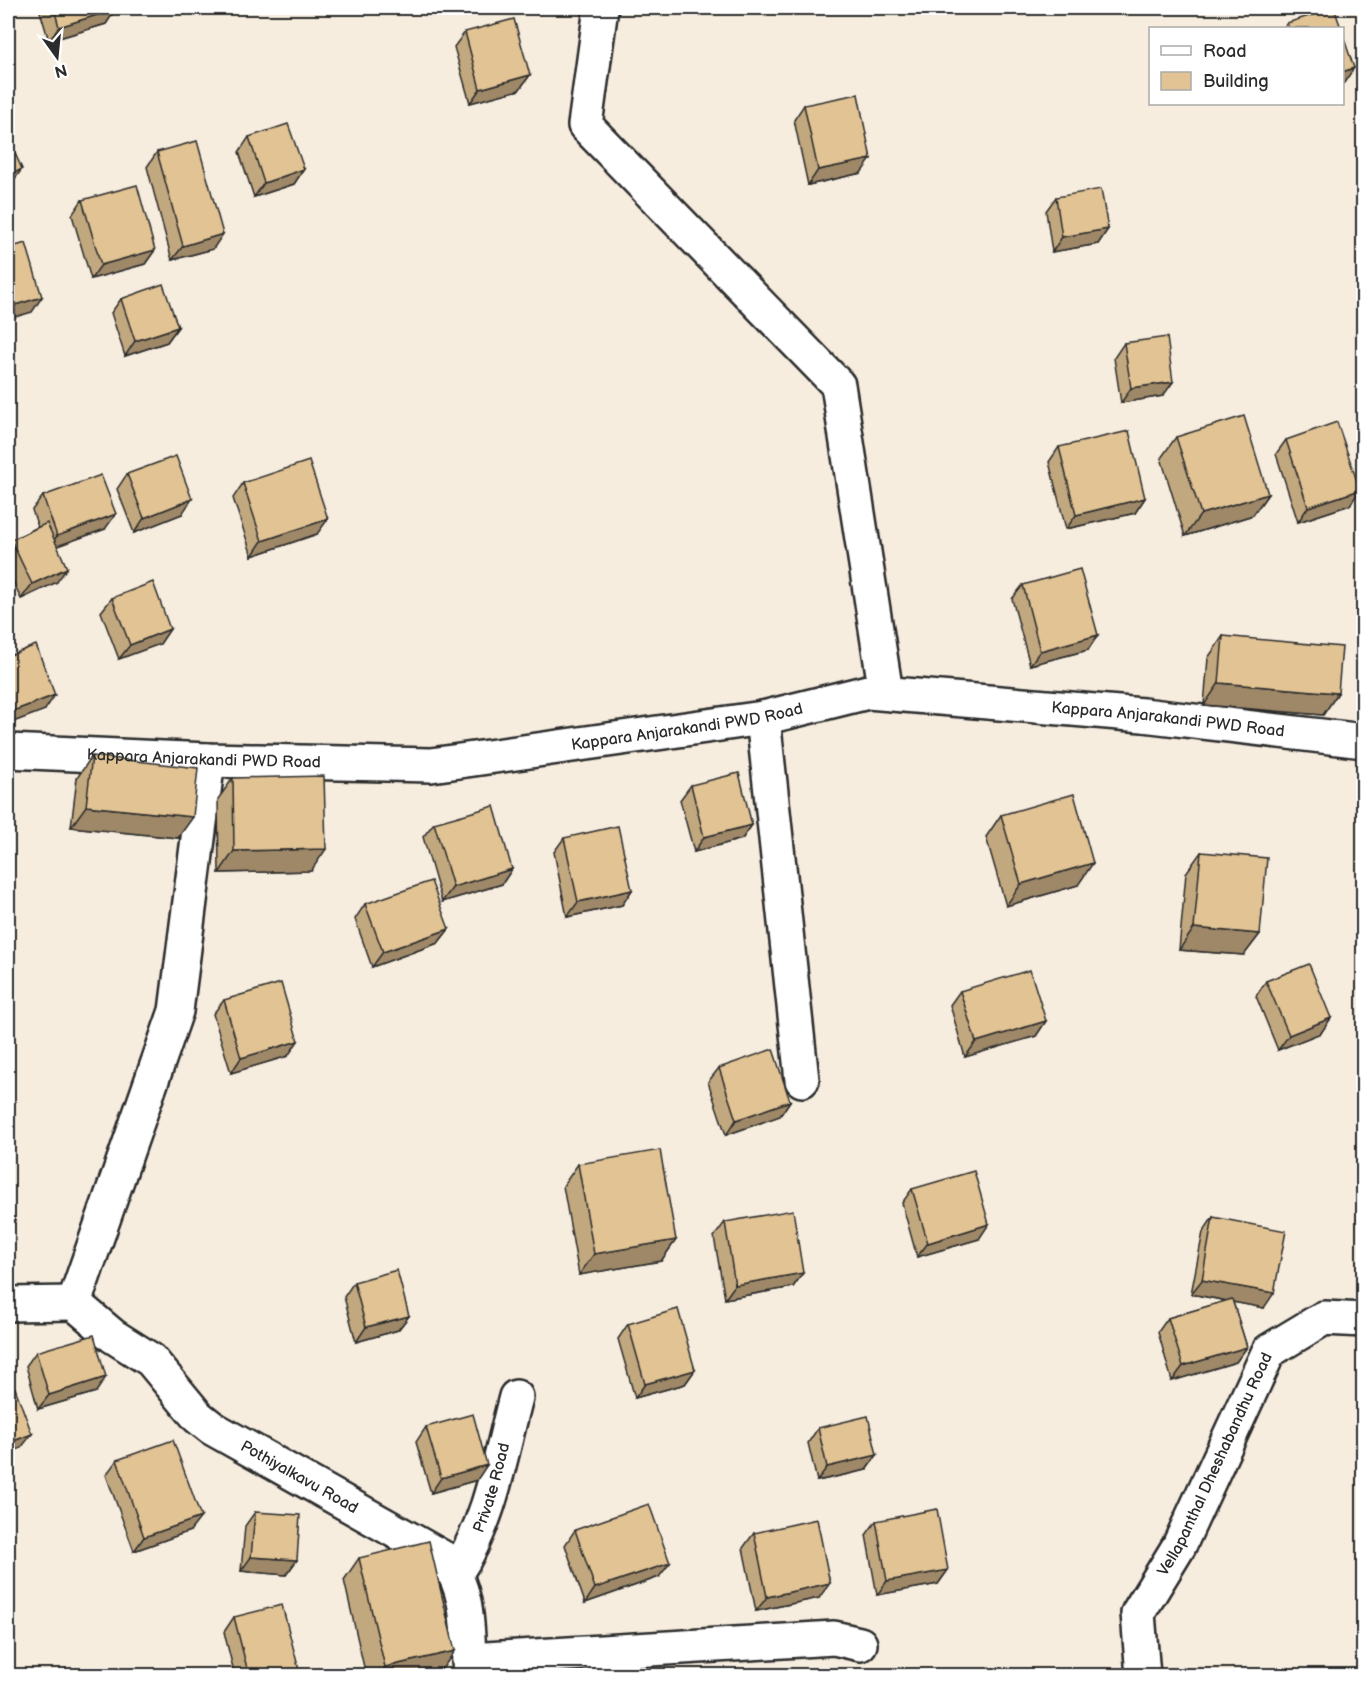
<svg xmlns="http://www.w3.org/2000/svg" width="1371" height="1683" viewBox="0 0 1371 1683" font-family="'Balsamiq Sans',sans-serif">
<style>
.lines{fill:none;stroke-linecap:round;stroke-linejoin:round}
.minor-casing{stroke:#2b2b2b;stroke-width:38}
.major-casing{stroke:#2b2b2b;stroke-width:38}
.minor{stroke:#fff;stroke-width:33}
.major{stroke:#fff;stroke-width:33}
.wall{fill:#c2a87f;stroke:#2b2b2b;stroke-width:1.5}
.shaded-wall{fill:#9e8868;stroke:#2b2b2b;stroke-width:1.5}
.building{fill:#e1c394;stroke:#2b2b2b;stroke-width:1.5}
.labels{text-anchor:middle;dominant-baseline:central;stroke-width:5;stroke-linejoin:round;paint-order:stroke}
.street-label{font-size:16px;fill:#2b2b2b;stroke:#fff}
</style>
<rect width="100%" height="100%" fill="#f6eddf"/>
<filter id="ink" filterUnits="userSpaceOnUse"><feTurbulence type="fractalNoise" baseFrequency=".0167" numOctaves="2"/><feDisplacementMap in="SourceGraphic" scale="12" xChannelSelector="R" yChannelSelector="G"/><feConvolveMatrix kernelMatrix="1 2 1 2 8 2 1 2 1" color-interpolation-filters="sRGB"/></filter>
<g filter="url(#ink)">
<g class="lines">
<defs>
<g id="minor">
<polyline points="601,8 585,125 838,385 886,693"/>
<polyline points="763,718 802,1080"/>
<path id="s1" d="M74,1303l39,33 38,24 47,57 14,11 233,131c26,32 22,77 25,117"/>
<polyline points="74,1303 176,1011 208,760"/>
<polyline points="8,1304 74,1303"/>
<path id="s2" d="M456,1573c35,-53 44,-116 60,-176"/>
<polyline points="469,1660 834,1638 860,1644"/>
<path id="s3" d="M1143,1676l-5,-63 41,-67 90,-195 55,-33 40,2"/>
</g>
<g id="major">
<path id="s4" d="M8,751l200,9 223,5 332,-47 105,-26 275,23 221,26"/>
</g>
</defs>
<use href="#minor" class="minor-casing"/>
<use href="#major" class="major-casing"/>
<use href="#minor" class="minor"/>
<use href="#major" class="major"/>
</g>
<g class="wall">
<polygon points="39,8 116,8 106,24 49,41"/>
<polygon points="1287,23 1341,28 1283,28"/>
<polygon points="465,32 530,75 519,90 470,103 454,47"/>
<polygon points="804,105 861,173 808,185 794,120"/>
<polygon points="249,137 304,169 294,184 254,197 239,152"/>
<polygon points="157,152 213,249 172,260 147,167"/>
<polygon points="1056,197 1108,229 1098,244 1052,252 1046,211"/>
<polygon points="82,200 155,250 145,264 91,279 72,215"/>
<polygon points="121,299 178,327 167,342 125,356 111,313"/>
<polygon points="1124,343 1163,396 1121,403 1114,358"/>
<polygon points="1176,437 1268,494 1253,515 1185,536 1161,458"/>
<polygon points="1286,440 1350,505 1298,522 1276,454"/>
<polygon points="1059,447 1145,498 1135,513 1066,529 1049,462"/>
<polygon points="127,474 182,514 134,533 117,489"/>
<polygon points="243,483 317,534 252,556 233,498"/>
<polygon points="43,496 105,529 57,546 57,582 21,599 8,569 8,545 11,540 38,527 32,510"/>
<polygon points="1023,585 1088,650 1030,665 1012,599"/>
<polygon points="112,598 170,629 160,644 119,659 101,612"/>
<polygon points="1223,636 1338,693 1323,715 1204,705 1208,658"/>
<polygon points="8,656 45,710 8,724"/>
<polygon points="92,756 178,838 71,827 77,778"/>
<polygon points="233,778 311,871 219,873 218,799"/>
<polygon points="691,785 752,825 742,839 694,852 680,800"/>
<polygon points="1001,815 1078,885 1006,906 986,837"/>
<polygon points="434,823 512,869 502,884 442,902 423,837"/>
<polygon points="564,838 632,890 622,905 567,917 554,852"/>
<polygon points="1201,852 1260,934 1244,955 1179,950 1186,873"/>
<polygon points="365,904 449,929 438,943 372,967 355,919"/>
<polygon points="1266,981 1331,1018 1321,1033 1278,1050 1256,996"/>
<polygon points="960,991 1046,1021 1036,1036 965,1057 950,1005"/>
<polygon points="224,1000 288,1056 231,1073 213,1014"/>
<polygon points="719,1068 790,1101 780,1116 726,1135 708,1082"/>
<polygon points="578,1164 676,1240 661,1261 579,1275 563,1186"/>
<polygon points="912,1189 979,1239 917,1257 902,1203"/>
<polygon points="1213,1217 1264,1308 1233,1302 1247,1347 1236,1362 1172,1381 1158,1332 1168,1318 1226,1301 1191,1294 1203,1232"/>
<polygon points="725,1222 803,1273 793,1287 725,1299 714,1237"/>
<polygon points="354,1282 409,1316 398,1330 356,1342 344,1297"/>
<polygon points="628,1324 695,1370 685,1384 635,1398 618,1339"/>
<polygon points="36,1352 96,1392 38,1409 26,1366"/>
<polygon points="426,1427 477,1480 431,1493 416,1442"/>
<polygon points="818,1428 877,1455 866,1470 817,1481 808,1443"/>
<polygon points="117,1460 190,1531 134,1551 106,1475"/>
<polygon points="255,1512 297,1560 286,1575 241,1571 245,1526"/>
<polygon points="876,1521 948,1570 938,1584 877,1595 866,1535"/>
<polygon points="575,1530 659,1577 585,1603 565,1545"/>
<polygon points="754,1533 819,1598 756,1611 743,1548"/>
<polygon points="359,1558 440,1672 426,1676 366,1676 344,1580"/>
<polygon points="234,1617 295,1676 235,1676 224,1632"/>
</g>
<g class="shaded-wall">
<polygon points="116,9 106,24 49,41 59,27"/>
<polygon points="1354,68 1344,83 1342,84 1342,72"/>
<polygon points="530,75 519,90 470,103 480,89"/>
<polygon points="871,159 861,173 808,185 818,170"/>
<polygon points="22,169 12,183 8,185 8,176"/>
<polygon points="304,169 294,184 254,197 264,183"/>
<polygon points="1108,229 1098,244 1052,252 1062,237"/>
<polygon points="223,234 213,249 172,260 183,246"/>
<polygon points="155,250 145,264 91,279 101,265"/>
<polygon points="42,297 32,312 8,319 8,307"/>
<polygon points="178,327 167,342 125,356 135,341"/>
<polygon points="1173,382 1163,396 1121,403 1131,388"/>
<polygon points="1360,490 1350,505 1298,522 1308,507"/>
<polygon points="1268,494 1253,515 1185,536 1201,514"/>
<polygon points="1145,498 1135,513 1066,529 1076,515"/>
<polygon points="192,499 182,514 134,533 144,518"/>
<polygon points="116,514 105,529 46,550 57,536"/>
<polygon points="328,519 317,534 252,556 262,541"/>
<polygon points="67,568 57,582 21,599 32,584"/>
<polygon points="170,629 160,644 119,659 130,645"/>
<polygon points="1098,635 1088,650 1030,665 1040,651"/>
<polygon points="1219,683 1338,693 1323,715 1204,705"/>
<polygon points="55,695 45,710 8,724 8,719 13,711"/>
<polygon points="86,806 193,817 178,838 71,827"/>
<polygon points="752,825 742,839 694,852 704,837"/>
<polygon points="326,849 311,871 219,873 234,851"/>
<polygon points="1093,863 1078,885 1006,906 1021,884"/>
<polygon points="512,869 502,884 442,902 453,887"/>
<polygon points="632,890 622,905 567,917 578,902"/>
<polygon points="1194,928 1260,934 1244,955 1179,950"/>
<polygon points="449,929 438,943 372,967 383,952"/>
<polygon points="1331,1018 1321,1033 1278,1050 1289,1035"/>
<polygon points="1046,1021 1036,1036 965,1057 976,1042"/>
<polygon points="298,1041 288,1056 231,1073 241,1058"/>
<polygon points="790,1101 780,1116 726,1135 736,1120"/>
<polygon points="989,1224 979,1239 917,1257 928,1243"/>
<polygon points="676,1240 661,1261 579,1275 594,1254"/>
<polygon points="803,1273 793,1287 725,1299 735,1285"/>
<polygon points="1202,1280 1274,1293 1264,1308 1191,1294"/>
<polygon points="409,1316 398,1330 356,1342 366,1327"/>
<polygon points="1247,1347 1236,1362 1172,1381 1183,1366"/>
<polygon points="695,1370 685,1384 635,1398 645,1384"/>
<polygon points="106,1377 96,1392 38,1409 49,1395"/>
<polygon points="32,1434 21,1448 8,1454 8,1443"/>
<polygon points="877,1455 866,1470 817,1481 827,1467"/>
<polygon points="487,1465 477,1480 431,1493 441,1478"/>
<polygon points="201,1517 190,1531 134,1551 144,1537"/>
<polygon points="251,1557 297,1560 286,1575 241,1571"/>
<polygon points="670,1563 659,1577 585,1603 595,1588"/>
<polygon points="948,1570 938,1584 877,1595 887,1581"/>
<polygon points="830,1583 819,1598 756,1611 767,1597"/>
<polygon points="455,1651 440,1672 426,1676 379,1676 385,1667"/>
<polygon points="299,1670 295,1676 279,1676"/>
</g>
<g class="building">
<polygon points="54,8 116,8 116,9 59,27"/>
<polygon points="1334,8 1341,28 1289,28 1287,23"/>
<polygon points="514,19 530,75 480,89 465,32"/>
<polygon points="1342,33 1354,68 1342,72"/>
<polygon points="858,94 871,159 818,170 804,105"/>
<polygon points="288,124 304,169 264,183 249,137"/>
<polygon points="8,138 22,169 8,176"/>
<polygon points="197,141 223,234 183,246 157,152"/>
<polygon points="137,185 155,250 101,265 82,200"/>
<polygon points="1101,189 1108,229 1062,237 1056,197"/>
<polygon points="26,243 42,297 8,307 8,248"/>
<polygon points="163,284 178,327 135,341 121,299"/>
<polygon points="1167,337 1173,382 1131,388 1124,343"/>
<polygon points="1244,416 1268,494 1201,514 1176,437"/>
<polygon points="1337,422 1360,490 1308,507 1286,440"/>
<polygon points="1129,431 1145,498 1076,515 1059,447"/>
<polygon points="176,456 192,499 144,518 127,474"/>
<polygon points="309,461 328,519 262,541 243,483"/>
<polygon points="101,475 116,514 57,536 43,496"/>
<polygon points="47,523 67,568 32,584 11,540"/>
<polygon points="1080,569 1098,635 1040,651 1023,585"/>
<polygon points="153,582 170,629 130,645 112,598"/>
<polygon points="1223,636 1342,647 1338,693 1219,683"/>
<polygon points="36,645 55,695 13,711 8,697 8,656"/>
<polygon points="92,756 198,768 193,817 86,806"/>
<polygon points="739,773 752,825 704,837 691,785"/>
<polygon points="324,776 326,849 234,851 233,778"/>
<polygon points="1074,794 1093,863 1021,884 1001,815"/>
<polygon points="494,806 512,869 453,887 434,823"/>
<polygon points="618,826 632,890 578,902 564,838"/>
<polygon points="1201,852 1267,858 1260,934 1194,928"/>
<polygon points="431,881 449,929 383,952 365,904"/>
<polygon points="8,958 12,967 8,969"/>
<polygon points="1309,964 1331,1018 1289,1035 1266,981"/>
<polygon points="1030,970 1046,1021 976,1042 960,991"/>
<polygon points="281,983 298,1041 241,1058 224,1000"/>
<polygon points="773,1049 790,1101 736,1120 719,1068"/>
<polygon points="660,1150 676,1240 594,1254 578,1164"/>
<polygon points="974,1171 989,1224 928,1243 912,1189"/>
<polygon points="793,1210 803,1273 735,1285 725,1222"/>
<polygon points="1213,1217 1286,1231 1274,1293 1202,1280"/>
<polygon points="397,1270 409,1316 366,1327 354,1282"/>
<polygon points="1232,1299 1247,1347 1183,1366 1168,1318"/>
<polygon points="678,1309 695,1370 645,1384 628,1324"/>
<polygon points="94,1335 106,1377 49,1395 36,1352"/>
<polygon points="15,1388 32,1434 8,1443 8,1391"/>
<polygon points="473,1414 487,1465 441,1478 426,1427"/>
<polygon points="868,1416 877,1455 827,1467 818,1428"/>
<polygon points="173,1440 201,1517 144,1537 117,1460"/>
<polygon points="649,1504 670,1563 595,1588 575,1530"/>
<polygon points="937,1509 948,1570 887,1581 876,1521"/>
<polygon points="255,1512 300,1515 297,1560 251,1557"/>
<polygon points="817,1519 830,1583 767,1597 754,1533"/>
<polygon points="429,1541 455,1651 385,1667 359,1558"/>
<polygon points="282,1605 299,1670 279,1676 249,1676 234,1617"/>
</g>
</g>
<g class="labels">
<g class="street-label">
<text stroke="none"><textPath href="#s4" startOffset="1168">Kappara Anjarakandi PWD Road</textPath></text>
<text stroke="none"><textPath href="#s4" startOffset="682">Kappara Anjarakandi PWD Road</textPath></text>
<text stroke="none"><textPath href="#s4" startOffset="196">Kappara Anjarakandi PWD Road</textPath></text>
<text stroke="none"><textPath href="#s3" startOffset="231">Vellapanthal Dheshabandhu Road</textPath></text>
<text stroke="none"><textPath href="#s1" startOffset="288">Pothiyalkavu Road</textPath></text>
<text stroke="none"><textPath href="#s2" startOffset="93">Private Road</textPath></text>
</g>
</g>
<rect width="1371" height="1683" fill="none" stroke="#fff" stroke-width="30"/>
<rect x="15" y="15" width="1341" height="1653" fill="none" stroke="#2b2b2b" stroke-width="2" filter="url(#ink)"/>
<rect x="1149" y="27" width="195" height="78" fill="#ffffff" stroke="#aaaaaa" stroke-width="1.5"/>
<rect x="1161" y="46" width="30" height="9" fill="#ffffff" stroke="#aaaaaa" stroke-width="1.5"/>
<text x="1203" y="57" font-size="18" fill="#2b2b2b">Road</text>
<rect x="1161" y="72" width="30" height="18" fill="#e1c394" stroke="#aaaaaa" stroke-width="1.5"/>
<text x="1203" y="87" font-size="18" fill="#2b2b2b">Building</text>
<g transform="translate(57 57) rotate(165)" stroke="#ffffff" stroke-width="4.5" paint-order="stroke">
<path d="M0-4.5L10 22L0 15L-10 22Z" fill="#2b2b2b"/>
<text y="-9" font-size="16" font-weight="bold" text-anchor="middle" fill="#2b2b2b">N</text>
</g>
</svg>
